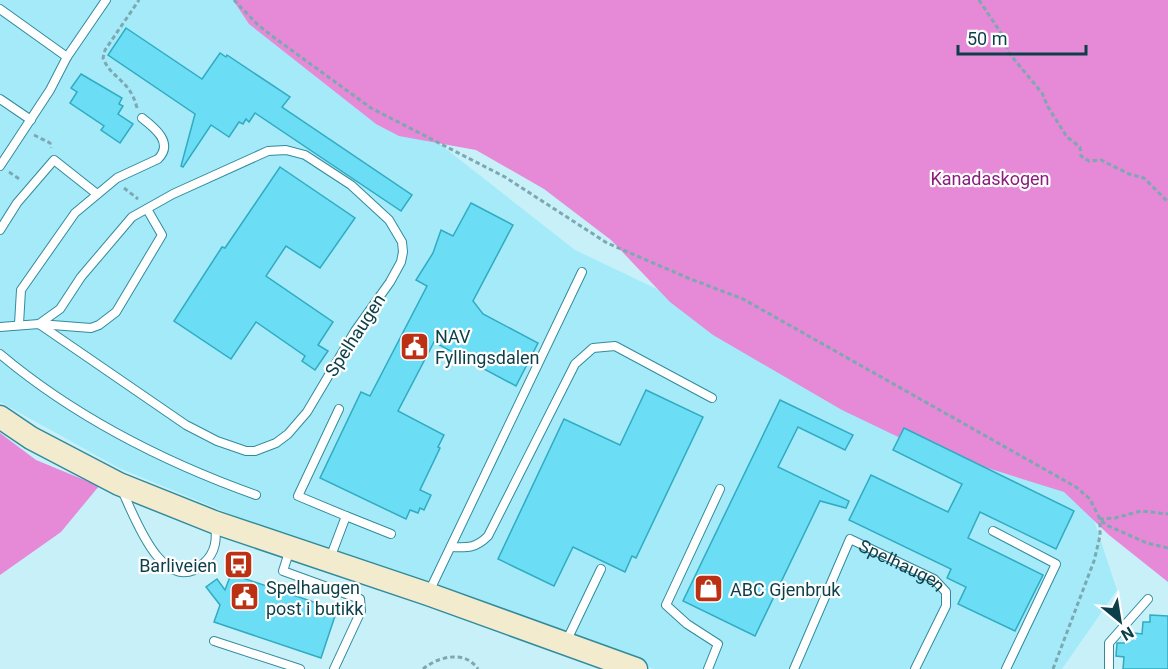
<svg xmlns="http://www.w3.org/2000/svg" width="1168" height="669" viewBox="0 0 1168 669" font-family="Roboto,sans-serif">
<style>
.built{fill:#a5eaf9}
.forest{fill:#e689d6}
.building{fill:#6bddf4;stroke:#30abc2;stroke-width:1.5}
.lines{fill:none;stroke-linecap:round;stroke-linejoin:round}
.lane-casing{stroke:#318b9c;stroke-width:10}
.secondary-casing{stroke:#318b9c;stroke-width:25}
.path{stroke:#7ca8b2;stroke-width:3;stroke-dasharray:4.5 3;stroke-linecap:butt}
.lane{stroke:#fff;stroke-width:8}
.secondary{stroke:#f3ebcd;stroke-width:22}
.labels{text-anchor:middle;dominant-baseline:central;stroke-width:4.5;stroke-linejoin:round;paint-order:stroke}
.park-label{font-size:18px;fill:#8b1d7f;stroke:#fff}
.street-label{font-size:18px;fill:#0c3f49;stroke:#fff}
.poi-label{font-size:18px;fill:#0c3f49;stroke:#fff;text-anchor:start}
</style>
<rect width="100%" height="100%" fill="#c8f0f9"/>
<polygon class="built" points="0,0 256,0 575,250 1085,493 1117,590 1062,669 654,669 474,603 307,546 119,468 0,402"/>
<g class="forest">
<polygon points="233,0 1168,0 1168,582 1109,535 1064,492 917,446 842,410 713,335 670,302 611,240 544,189 476,150 399,136 376,124 249,24"/>
<polygon points="0,433 36,460 99,486 61,532 0,575"/>
</g>
<g class="building">
<polygon points="126,28 202,79 220,53 226,57 227,55 290,97 282,107 412,195 401,211 255,113 249,122 246,119 243,124 239,122 229,137 211,125 183,167 181,166 195,114 108,55"/>
<polygon points="81,74 122,98 119,104 123,106 118,114 133,124 120,143 101,130 104,126 70,103 77,92 71,88"/>
<polygon points="280,167 355,218 320,268 286,246 266,276 333,322 318,345 328,351 315,370 302,361 305,356 256,322 231,359 174,321 222,247 225,248"/>
<polygon points="471,203 513,225 473,301 483,314 538,343 516,386 434,342 398,411 444,435 438,447 440,448 420,490 431,495 424,510 420,508 418,513 410,510 406,519 320,478 361,392 370,396 427,286 416,280 433,253 441,230 453,236"/>
<polygon points="646,390 703,417 636,558 632,556 625,572 573,547 554,586 498,559 564,419 620,445"/>
<polygon points="780,400 853,435 845,450 798,427 778,467 849,501 846,508 820,501 755,636 683,601"/>
<polygon points="904,428 1074,511 1056,549 980,512 968,538 1043,575 1015,631 958,604 966,587 947,578 951,569 849,520 871,475 948,512 962,484 893,450"/>
<polygon points="231,574 337,610 321,658 214,622 220,605 206,587 217,579 225,590"/>
<polygon points="1150,615 1168,616 1168,669 1123,669 1124,657 1116,656 1117,643 1125,643 1127,632 1142,634 1143,622 1150,622"/>
</g>
<g class="lines">
<defs>
<g id="lane">
<polyline points="0,9 67,57"/>
<polyline points="0,99 31,120"/>
<polygon points="286,150 305,155 351,185 389,220 402,242 403,252 401,262 390,282 355,331 307,412 288,434 276,443 255,451 246,451 217,441 186,425 39,324 60,309 81,277 132,217 173,194 268,151"/>
<polyline points="0,166 50,90 67,57 106,0"/>
<polyline points="0,230 17,203 54,160 97,194"/>
<path d="M19,324l2,-34 54,-77 42,-35 41,-19c16,-16 -3,-31 -16,-41"/>
<polyline points="0,327 39,324 91,328 99,325 116,312 162,235 147,209"/>
<path d="M0,354c75,63 164,108 256,141"/>
<path d="M122,490c12,26 42,110 82,73 12,-11 13,-24 11,-39"/>
<polyline points="346,516 391,534"/>
<polyline points="993,531 1056,564 1006,669"/>
<path d="M451,547c17,1 25,1 37,-11l87,-172 18,-16 22,-2 97,52"/>
<polyline points="290,549 283,571 360,599 361,611 334,669"/>
<polyline points="329,561 346,516 298,496 339,409"/>
<polyline points="428,594 582,272"/>
<polyline points="214,641 300,669"/>
<polyline points="566,642 601,569"/>
<polyline points="708,669 718,644 687,624 666,605 720,489"/>
<path id="s1" d="M794,669l56,-130 84,40 12,13v14l-31,63"/>
<polyline points="1109,669 1109,643 1148,599"/>
</g>
<polyline id="secondary" points="0,417 31,438 119,484 214,522 428,594 636,669"/>
</defs>
<use href="#lane" class="lane-casing"/>
<use href="#secondary" class="secondary-casing"/>
<g class="path">
<polyline points="234,0 257,24 272,36 371,108 505,177 607,243 688,278 743,299 1076,487 1090,499 1100,519 1106,525 1147,543 1168,548"/>
<polyline points="979,0 1003,36 1009,53 1042,93 1048,107 1067,137 1080,147 1081,156 1089,161 1101,160 1129,174 1144,178 1168,202"/>
<path d="M137,108c-7,-29 -26,-29 -34,-50l2,-8 34,-50"/>
<polyline points="34,135 50,143 51,148"/>
<polyline points="9,172 21,180"/>
<polyline points="124,188 138,199"/>
<path d="M423,669c16,-13 42,-19 55,0"/>
<polyline points="1053,669 1094,561 1100,536 1100,519 1115,518 1141,511 1168,514"/>
</g>
<use href="#lane" class="lane"/>
<use href="#secondary" class="secondary"/>
</g>
<defs>
<symbol id="civic-square" viewBox="-11 -11 22 22"><rect x="-9" y="-9" width="18" height="18" rx="4" fill="#bc3113" stroke="#fff"/><path d="M-.6-6.5H3V-4.5H.6V-3L4-1V1h2V6H-6V1h2V-1L-.6-3ZM-1.2 2.5V6h2.4V2.5Z" fill="#fff"/></symbol>
<symbol id="bus-square" viewBox="-11 -11 22 22"><rect x="-9" y="-9" width="18" height="18" rx="4" fill="#bc3113" stroke="#fff"/><path d="M-5-6H5V4H4V6H2V4H-2V6H-4V4H-5ZM-3.5-4V0h7V-4ZM-3.5 1.2v1.5H-2V1.2ZM2 1.2v1.5H3.5V1.2Z" fill="#fff"/></symbol>
<symbol id="shop-square" viewBox="-11 -11 22 22"><rect x="-9" y="-9" width="18" height="18" rx="4" fill="#bc3113" stroke="#fff"/><path d="M-5-2.5h2.3a2.7 3.5 0 0 1 5.4 0H5L5.5 6h-11ZM-1.5-2.5h3a1.5 2.3 0 0 0-3 0Z" fill="#fff"/></symbol>
</defs>
<g fill-rule="evenodd">
<use href="#civic-square" x="398" y="330" width="33" height="33"/>
<use href="#bus-square" x="222" y="548" width="33" height="33"/>
<use href="#shop-square" x="692" y="572" width="33" height="33"/>
<use href="#civic-square" x="228" y="580" width="33" height="33"/>
</g>
<g class="labels">
<g class="park-label">
<text x="990" y="178">Kanadaskogen</text>
</g>
<g class="street-label">
<text transform="translate(355 335) rotate(-57)">Spelhaugen</text>
<text stroke="none"><textPath href="#s1" startOffset="200">Spelhaugen</textPath></text>
</g>
<g class="poi-label">
<text x="435" y="336">NAV<tspan x="435" dy="21">Fyllingsdalen</tspan></text>
<text x="217" y="565" text-anchor="end">Barliveien</text>
<text x="266" y="587">Spelhaugen<tspan x="266" dy="21">post i butikk</tspan></text>
<text x="730" y="589">ABC Gjenbruk</text>
</g>
</g>
<g transform="translate(1120 621) rotate(150)" stroke="#ffffff" stroke-width="4.5" paint-order="stroke">
<path d="M0-4.5L10 22L0 15L-10 22Z" fill="#0c3f49"/>
<text y="-9" font-size="16" font-weight="bold" text-anchor="middle" fill="#0c3f49">N</text>
</g>
<path d="M958 45v9h128v-9" fill="none" stroke="#0c3f49" stroke-width="3"/>
<text x="967" y="45" font-size="18" fill="#0c3f49" stroke="#ffffff" stroke-width="4.5" paint-order="stroke">50 m</text>
</svg>
